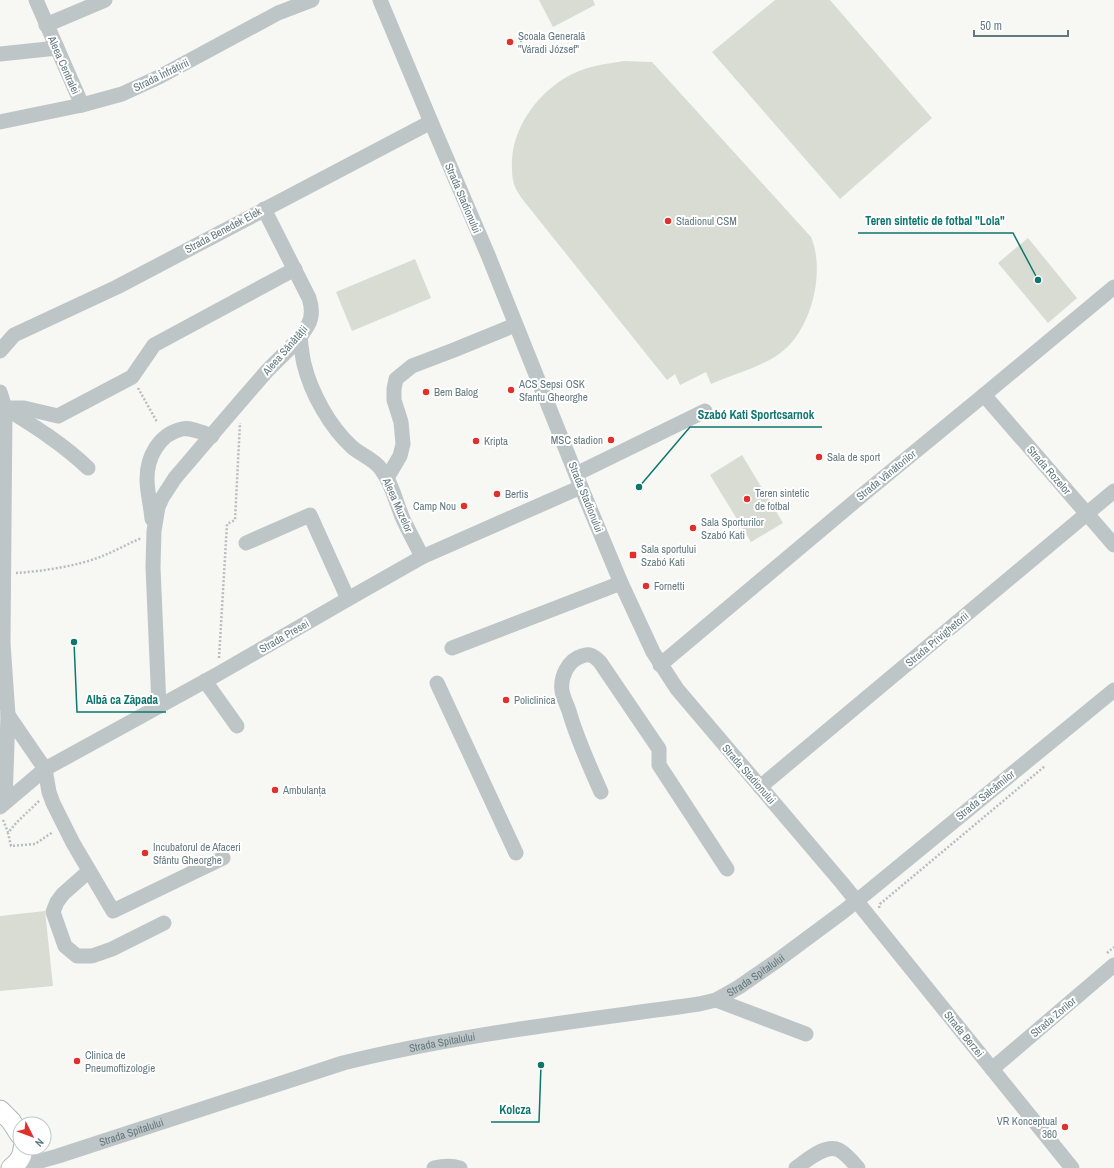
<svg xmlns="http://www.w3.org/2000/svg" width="1114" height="1168" viewBox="0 0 1114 1168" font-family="'Archivo Narrow',sans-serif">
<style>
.green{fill:#d8dcd3}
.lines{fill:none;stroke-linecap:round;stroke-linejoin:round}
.major-casing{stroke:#b0b7b9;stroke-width:21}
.path{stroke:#b9bdbf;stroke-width:2.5;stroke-dasharray:2 2;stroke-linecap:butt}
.minor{stroke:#bec5c7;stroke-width:15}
.major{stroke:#fff;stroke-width:19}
.poi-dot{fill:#e0302b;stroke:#fff;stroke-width:1.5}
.labels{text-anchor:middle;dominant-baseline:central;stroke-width:4;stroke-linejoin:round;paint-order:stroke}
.poi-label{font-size:11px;fill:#63797f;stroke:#fff;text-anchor:start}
.street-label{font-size:11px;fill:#63797f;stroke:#fff}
.leader{fill:none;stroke:#0f766e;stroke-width:1.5}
.callout-dot{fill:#0f766e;stroke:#fff;stroke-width:1.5}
.callout-label{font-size:12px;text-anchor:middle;font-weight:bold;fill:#0f766e;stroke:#fff;stroke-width:4;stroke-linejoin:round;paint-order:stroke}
</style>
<rect width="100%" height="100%" fill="#f7f7f4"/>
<g class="green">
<polygon points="539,0 593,0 595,5 553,27"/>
<polygon points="775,0 830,0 932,118 840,199 712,52"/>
<path d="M624,61l28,1 159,175c15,35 0,95 -32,117 -20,14 -45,20 -68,30l-5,-12 -26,13 -5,-11 -8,6 -140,-175c-4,-5 -9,-11 -12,-18 -2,-5 -3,-12 -3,-18 -2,-37 22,-72 53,-91 17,-11 39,-14 59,-17z"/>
<polygon points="1028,238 1077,298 1048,323 998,263"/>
<polygon points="415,259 431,298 352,331 336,292"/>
<polygon points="742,455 783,523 751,542 710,475"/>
<polygon points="45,911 53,986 0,991 0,916"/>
</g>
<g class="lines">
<defs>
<g id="major">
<polyline points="0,1110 11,1121 20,1135"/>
<path d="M11,1168c7,-5 12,-11 12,-20"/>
</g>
</defs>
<use href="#major" class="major-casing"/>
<g class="path">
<polyline points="138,388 157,422"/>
<path d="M16,573c28,-2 63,-7 89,-18 12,-5 24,-12 37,-17"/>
<polyline points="219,658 227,524 235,520 240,423"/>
<polyline points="39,801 16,823 8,833 11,846 35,844 53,832"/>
<polyline points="3,820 8,832"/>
<polyline points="879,908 880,904 1045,766"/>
<polyline points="1107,953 1114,947"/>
</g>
<g class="minor">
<polyline points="36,0 82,105"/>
<polyline points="380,0 431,122 488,255 581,487 621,583 653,652 677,689 842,883 1072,1168"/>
<polyline points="46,25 105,0"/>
<polyline points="0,54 57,48"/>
<polyline points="0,122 82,105 122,94 159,77 278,13 312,0"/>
<path d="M300,337c1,9 2,18 4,27 7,29 26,63 48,83 9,8 22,12 29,22 11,14 15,34 22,50 6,13 13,25 19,38"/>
<polyline points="0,351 14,335 117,287 431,122"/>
<polyline points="0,392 5,408 3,643 8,715 5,801"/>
<polyline points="984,395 1114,545"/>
<polyline points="5,408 24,408 58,416 132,377 154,345 295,269"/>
<path d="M5,408c29,18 58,36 83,60"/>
<polyline points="576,474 705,411"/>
<polyline points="387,478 400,456 403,444 401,422 394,400 394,389 396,379 412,366 454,350 515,325"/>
<path d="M152,519c-1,-13 -5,-27 -5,-40 0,-22 12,-45 35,-50 9,-2 21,4 30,7"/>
<polyline points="246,543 310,515 348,599"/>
<polyline points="452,648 621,583"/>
<polyline points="660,665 866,492 984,395 1114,287"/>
<polyline points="205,681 237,726"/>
<polyline points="437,683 516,853"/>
<path d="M159,706l-6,-139 1,-36 4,-24 4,-9 13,-20c31,-36 61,-72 92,-107 14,-15 31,-28 41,-46 5,-9 4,-18 1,-27l-45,-89"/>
<polyline points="8,715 45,769 49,792 53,803 73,843 113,911 223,858"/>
<polyline points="760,787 1114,491"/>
<path d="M601,792c-12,-27 -24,-53 -32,-81 -2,-6 -6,-14 -7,-20 -2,-14 6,-31 20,-35 8,-3 12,0 18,6l59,87v16l68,104"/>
<polyline points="0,807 45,769 218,674 348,599 422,557 581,487"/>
<polyline points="89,871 63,894 57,902 53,912 65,946 77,956 92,956 112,949 164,923"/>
<polyline points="716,1000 806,1034"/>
<polyline points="992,1069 1114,965"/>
<path id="s1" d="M17,1164l20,-2 21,-6 285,-93c117,-29 237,-42 356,-59l17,-4 23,-13 39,-27 66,-49 25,-20 245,-201"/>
<path d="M434,1168c8,-2 17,-3 26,0"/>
<path d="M796,1168c10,-7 30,-25 43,-18 7,4 14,12 19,18"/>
</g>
<use href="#major" class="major"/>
</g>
<g class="poi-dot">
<circle cx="510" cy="42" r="4"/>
<circle cx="668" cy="221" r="4"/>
<circle cx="511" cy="390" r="4"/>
<circle cx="426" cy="392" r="4"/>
<circle cx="611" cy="440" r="4"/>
<circle cx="476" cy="441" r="4"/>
<circle cx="819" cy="457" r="4"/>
<circle cx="497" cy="494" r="4"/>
<circle cx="747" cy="499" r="4"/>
<circle cx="464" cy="506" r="4"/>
<circle cx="693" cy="528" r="4"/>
<rect x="629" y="551" width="8" height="8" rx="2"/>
<circle cx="646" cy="586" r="4"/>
<circle cx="506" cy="700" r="4"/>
<circle cx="275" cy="790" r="4"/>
<circle cx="145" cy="853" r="4"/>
<circle cx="77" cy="1061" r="4"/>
<circle cx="1065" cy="1127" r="4"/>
</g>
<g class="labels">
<g class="poi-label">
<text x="518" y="36">Școala Generală<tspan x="518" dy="13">"Váradi József"</tspan></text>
<text x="676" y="221">Stadionul CSM</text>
<text x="519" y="384">ACS Sepsi OSK<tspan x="519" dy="13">Sfantu Gheorghe</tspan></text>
<text x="434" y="392">Bem Balog</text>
<text x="603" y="440" text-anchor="end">MSC stadion</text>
<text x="484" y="441">Kripta</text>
<text x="827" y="457">Sala de sport</text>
<text x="755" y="493">Teren sintetic<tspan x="755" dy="13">de fotbal</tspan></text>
<text x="505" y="494">Bertis</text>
<text x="456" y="506" text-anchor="end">Camp Nou</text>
<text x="701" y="522">Sala Sporturilor<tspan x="701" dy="13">Szabó Kati</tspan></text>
<text x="641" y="549">Sala sportului<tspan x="641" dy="13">Szabó Kati</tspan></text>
<text x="654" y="586">Fornetti</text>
<text x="514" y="700">Policlinica</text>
<text x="283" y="790">Ambulanța</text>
<text x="153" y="847">Incubatorul de Afaceri<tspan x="153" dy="13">Sfântu Gheorghe</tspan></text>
<text x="85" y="1055">Clinica de<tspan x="85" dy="13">Pneumoftizologie</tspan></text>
<text x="1057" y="1121" text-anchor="end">VR Konceptual<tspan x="1057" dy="13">360</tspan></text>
</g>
<g class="street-label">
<text transform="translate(64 65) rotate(66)">Aleea Centralei</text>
<text transform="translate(161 75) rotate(-26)">Strada Înfrățirii</text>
<text transform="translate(463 198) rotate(67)">Strada Stadionului</text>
<text transform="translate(223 230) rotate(-28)">Strada Benedek Elek</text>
<text transform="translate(285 350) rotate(-49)">Aleea Sănătății</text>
<text transform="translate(1049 470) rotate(49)">Strada Rozelor</text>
<text transform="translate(886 475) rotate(-39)">Strada Vânătorilor</text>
<text transform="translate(586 497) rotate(68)">Strada Stadionului</text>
<text transform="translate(398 505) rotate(66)">Aleea Muzelor</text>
<text transform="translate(284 636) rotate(-30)">Strada Presei</text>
<text transform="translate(937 639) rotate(-40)">Strada Privighetorii</text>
<text transform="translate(749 774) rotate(49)">Strada Stadionului</text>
<text transform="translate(985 795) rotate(-39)">Strada Salcâmilor</text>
<text stroke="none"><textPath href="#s1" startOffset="767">Strada Spitalului</textPath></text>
<text transform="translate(1053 1017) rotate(-40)">Strada Zorilor</text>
<text transform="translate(964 1034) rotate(51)">Strada Berzei</text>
<text stroke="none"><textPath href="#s1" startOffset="443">Strada Spitalului</textPath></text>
<text stroke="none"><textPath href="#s1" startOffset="119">Strada Spitalului</textPath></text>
</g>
</g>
<path class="leader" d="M1038 280L1013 233H858M639 487L690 427H822M74 642L77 712H166M541 1065L539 1122H491"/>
<g class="callout-dot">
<circle cx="1038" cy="280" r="4"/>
<circle cx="639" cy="487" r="4"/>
<circle cx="74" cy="642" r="4"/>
<circle cx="541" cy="1065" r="4"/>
</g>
<g class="callout-label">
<text x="935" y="225">Teren sintetic de fotbal "Lola"</text>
<text x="756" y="419">Szabó Kati Sportcsarnok</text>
<text x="122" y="704">Albă ca Zăpada</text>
<text x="515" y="1114">Kolcza</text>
</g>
<g transform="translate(32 1136) rotate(132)"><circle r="19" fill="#ffffff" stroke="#c1c9cc"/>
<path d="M0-3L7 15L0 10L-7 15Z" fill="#e0302b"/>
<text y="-6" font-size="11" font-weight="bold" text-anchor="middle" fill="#63797f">N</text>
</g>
<path d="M974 30v6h94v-6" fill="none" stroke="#63797f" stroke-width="2"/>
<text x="980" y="30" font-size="12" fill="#63797f" stroke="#ffffff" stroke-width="3" paint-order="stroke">50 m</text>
</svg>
